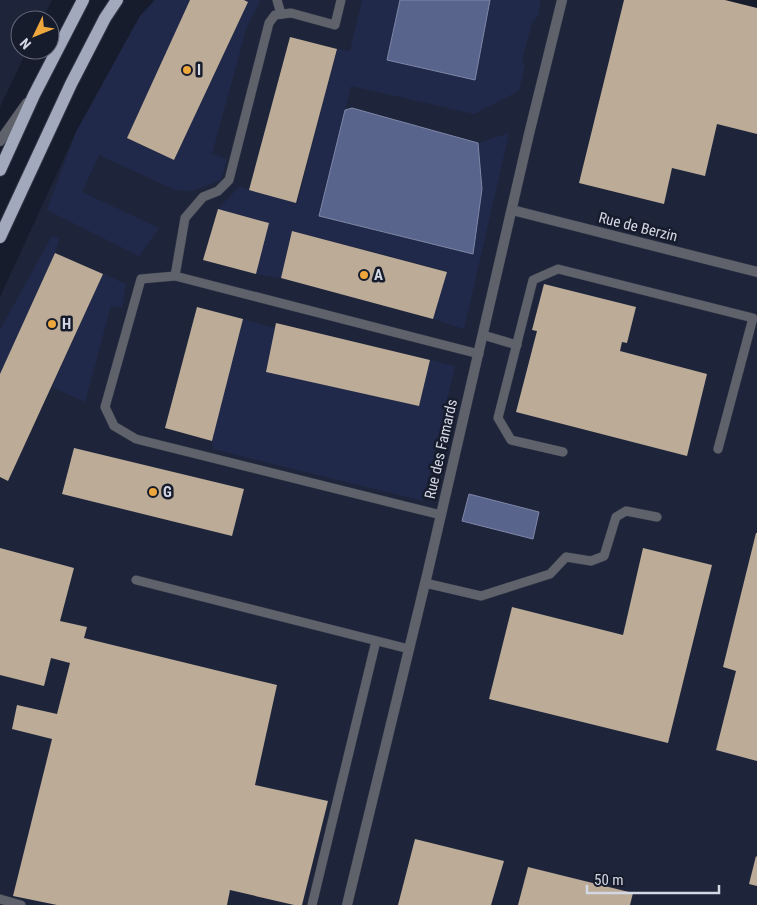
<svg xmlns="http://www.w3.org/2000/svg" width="757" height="905" viewBox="0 0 757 905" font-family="'Roboto Condensed',sans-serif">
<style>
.built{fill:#1e253b}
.green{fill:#21294a}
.water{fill:#59648d;stroke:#7e87a7}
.building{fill:#bbab97}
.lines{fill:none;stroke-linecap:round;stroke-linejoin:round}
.lane-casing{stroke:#313646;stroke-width:10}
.street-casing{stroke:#313646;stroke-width:11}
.primary-casing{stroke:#313646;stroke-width:14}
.lane{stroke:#5f626b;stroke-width:9}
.street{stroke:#5f626b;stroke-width:10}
.primary{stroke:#a3a9bc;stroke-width:12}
.poi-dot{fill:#eea73c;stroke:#171c2c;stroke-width:2}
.labels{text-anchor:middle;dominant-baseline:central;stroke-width:5;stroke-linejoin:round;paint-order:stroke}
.poi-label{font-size:15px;font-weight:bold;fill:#d4d8e4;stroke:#171c2c;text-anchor:start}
.street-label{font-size:15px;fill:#d4d8e4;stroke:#171c2c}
</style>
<rect width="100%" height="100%" fill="#171c2c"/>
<g class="built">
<polygon points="0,0 52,0 42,20 20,20 20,50 27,50 0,107"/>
<polygon points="155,0 704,0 757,11 757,905 0,905 0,297 76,132 140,16"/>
</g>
<g class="green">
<polygon points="155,0 190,0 127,138 174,160 248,2 244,0 259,0 260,2 247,26 212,154 227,159 221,180 192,191 175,190 99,155 82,192 159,228 139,256 47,210 76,132 140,16"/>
<polygon points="362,0 400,0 387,60 474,80 490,0 541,0 538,16 532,23 522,60 525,65 519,91 474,114 351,86 319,215 473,254 482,189 478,143 509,133 464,329 433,319 447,271 292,231 281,278 256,274 269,223 218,209 239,187 297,203 337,49 350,51"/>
<polygon points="52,236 59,239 55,253 0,374 0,330"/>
<polygon points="103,274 126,284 122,308 111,306 85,402 52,387"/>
<polygon points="243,319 275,328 267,372 419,406 430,360 455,366 423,501 213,449 212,441"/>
</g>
<g class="water">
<polygon points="400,0 490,0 475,80 387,60"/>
<polygon points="352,108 478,143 482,189 473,254 319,216 345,110"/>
<polygon points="469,494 539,512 533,539 462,521"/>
</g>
<g class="building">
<polygon points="190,0 244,0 248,2 174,160 127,138"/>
<polygon points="624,0 725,0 757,8 757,134 717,124 705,176 672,168 664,204 579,183"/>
<polygon points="290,37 337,49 296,203 249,190"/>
<polygon points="218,209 269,223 256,274 203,260"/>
<polygon points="292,231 447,272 433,319 281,278"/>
<polygon points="55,253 103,274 8,481 0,477 0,374"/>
<polygon points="544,284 636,307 627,343 622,342 620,351 707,374 687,456 516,412 537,331 532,330"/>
<polygon points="197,307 243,319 212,441 165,428"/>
<polygon points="276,323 430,360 419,406 266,372"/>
<polygon points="74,448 244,489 232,536 62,494"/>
<polygon points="756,533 757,533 757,761 716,750 736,671 723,667"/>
<polygon points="0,548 74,568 60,621 87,627 84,638 277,685 255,785 328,801 302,905 294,905 230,890 227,905 57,905 13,896 52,739 12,729 17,705 57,714 70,663 51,658 44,686 0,675"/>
<polygon points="643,548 712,565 668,743 489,699 512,607 623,635"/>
<polygon points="415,839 504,861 491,905 398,905"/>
<polygon points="756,856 757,857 757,886 749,884"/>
<polygon points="528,867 633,893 630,905 518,905"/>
</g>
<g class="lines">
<defs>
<g id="lane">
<polyline points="277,0 281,14"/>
<polyline points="341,0 335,25 291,13 275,15 269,23 229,180 218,191 203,197 185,218 175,276 479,354"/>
<polyline points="175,276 141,279 105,407 114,426 136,439 441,515"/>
<polyline points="483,335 517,345"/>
<polyline points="563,452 511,440 498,418 533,280 558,269 753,318 718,449"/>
<polyline points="136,580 409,649"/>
<polyline points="425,583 481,596 550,574 566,557 591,561 604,556 616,517 626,511 657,517"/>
<polyline points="0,899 21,905"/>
<polyline points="312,905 376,641"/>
</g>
<g id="street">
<polyline points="0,141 27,103"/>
<polyline points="512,210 757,272"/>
<polyline points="347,905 428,571 529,134 562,0"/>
</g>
<g id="primary">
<polyline points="0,170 34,95 83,0"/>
<polyline points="0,237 71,84 105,18 117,0"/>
</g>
</defs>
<use href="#lane" class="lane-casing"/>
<use href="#street" class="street-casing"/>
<use href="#primary" class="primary-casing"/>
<use href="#lane" class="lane"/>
<use href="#street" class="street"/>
<use href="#primary" class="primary"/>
</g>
<g class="poi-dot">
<circle cx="187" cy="70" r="5"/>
<circle cx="364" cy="275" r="5"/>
<circle cx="52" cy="324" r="5"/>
<circle cx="153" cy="492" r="5"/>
</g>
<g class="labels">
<g class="poi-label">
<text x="197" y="70">I</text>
<text x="374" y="275">A</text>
<text x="62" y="324">H</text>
<text x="163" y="492">G</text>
</g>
<g class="street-label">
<text transform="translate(638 227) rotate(14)">Rue de Berzin</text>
<text transform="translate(441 449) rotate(-77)">Rue des Famards</text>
</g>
</g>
<g transform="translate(35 35) rotate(227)"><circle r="24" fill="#171c2c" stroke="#636776"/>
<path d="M0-4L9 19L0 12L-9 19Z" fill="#eea73c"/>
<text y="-8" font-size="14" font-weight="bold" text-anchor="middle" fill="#d4d8e4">N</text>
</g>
<path d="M587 885v8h132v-8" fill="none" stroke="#d4d8e4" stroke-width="2.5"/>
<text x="594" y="885" font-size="15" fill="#d4d8e4" stroke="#171c2c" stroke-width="4" paint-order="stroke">50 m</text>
</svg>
